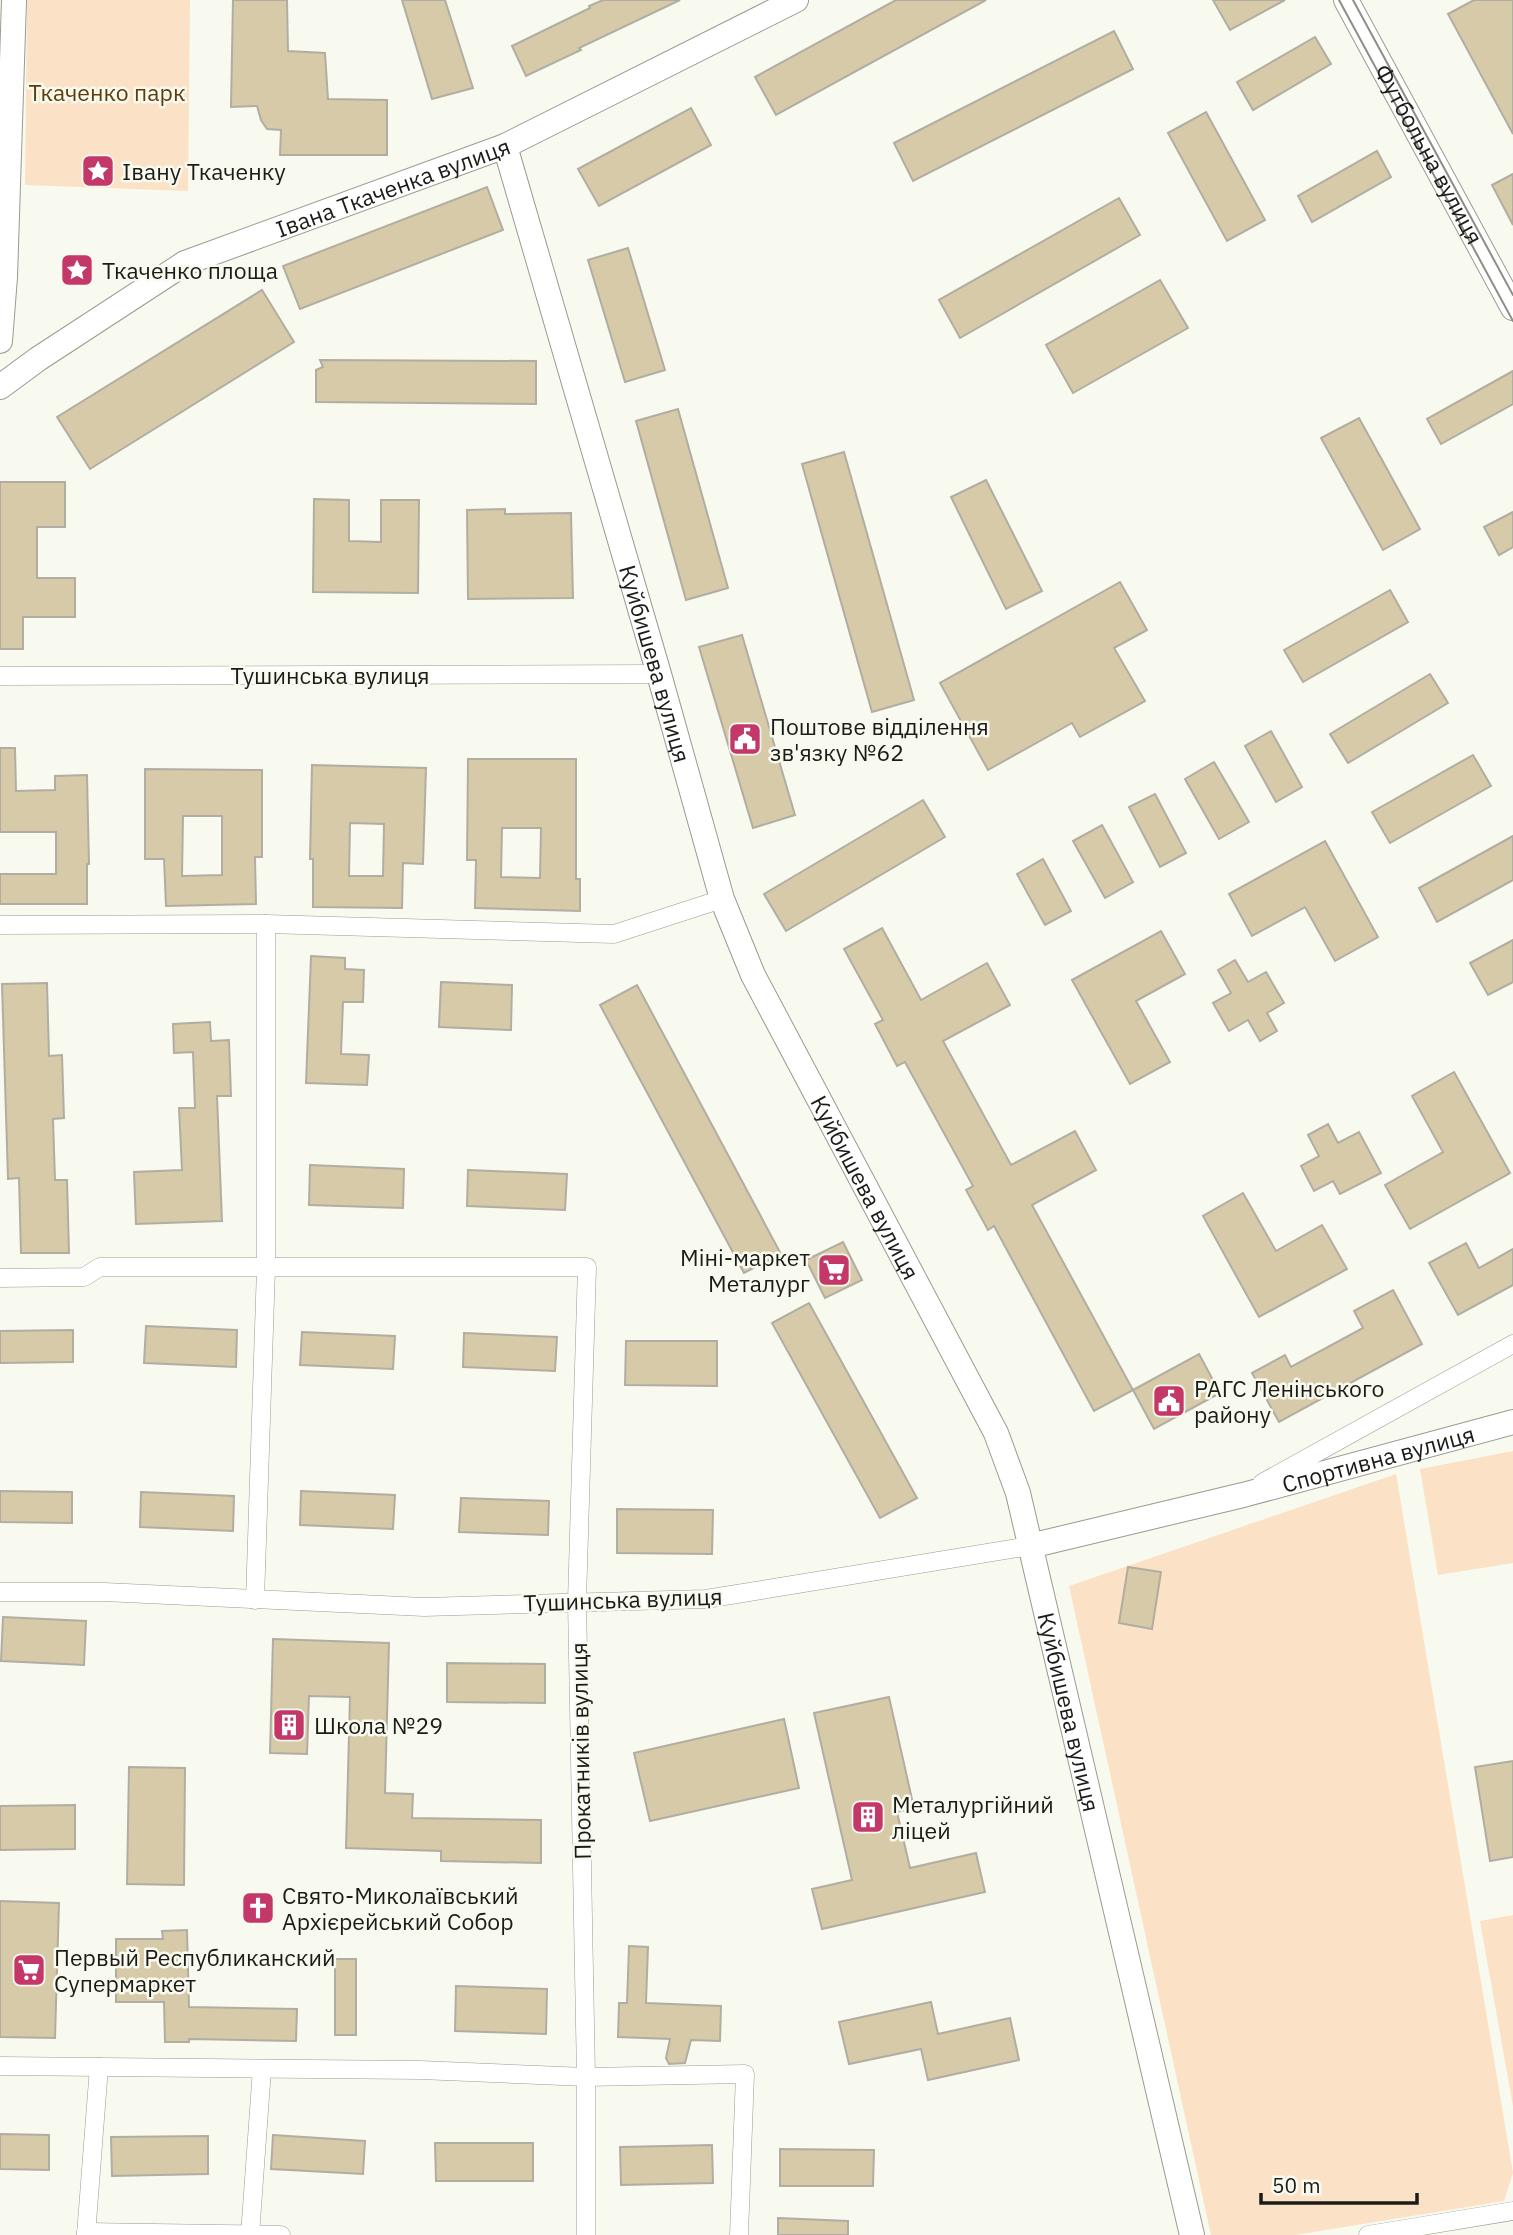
<svg xmlns="http://www.w3.org/2000/svg" width="1513" height="2235" viewBox="0 0 1513 2235" font-family="'IBM Plex Sans',sans-serif">
<style>
.green{fill:#fbe1c5}
.building{fill:#d6caa8;stroke:#b1ada3;stroke-width:2;fill-rule:evenodd}
.lines{fill:none;stroke-linecap:round;stroke-linejoin:round}
.street-casing{stroke:#999b90;stroke-width:19}
.secondary-casing{stroke:#999b90;stroke-width:26}
.street{stroke:#fff;stroke-width:18}
.secondary{stroke:#fff;stroke-width:24}
.tram{stroke:#8d8e86;stroke-width:2}
.labels{text-anchor:middle;dominant-baseline:central;stroke-width:5;stroke-linejoin:round;paint-order:stroke}
.park-label{font-size:23px;fill:#5f3c0a;stroke:#f9faef}
.street-label{font-size:23px;fill:#1b1c18;stroke:#f9faef}
.poi-label{font-size:23px;fill:#1b1c18;stroke:#f9faef;text-anchor:start}
</style>
<rect width="100%" height="100%" fill="#f9faef"/>
<g class="green">
<polygon points="27,0 190,0 188,191 25,185"/>
<polygon points="1513,1451 1513,1563 1438,1575 1420,1469"/>
<polygon points="1396,1474 1513,2173 1504,2201 1295,2235 1211,2235 1069,1586"/>
<polygon points="1513,1915 1513,2106 1480,1921"/>
</g>
<g class="building">
<polygon points="233,0 287,0 288,51 325,53 328,99 387,100 387,155 280,155 281,130 267,129 261,120 257,106 231,107"/>
<polygon points="402,0 445,0 473,88 432,99"/>
<polygon points="603,0 680,0 579,48 581,50 526,76 512,46 590,8 589,6"/>
<polygon points="896,0 986,0 776,115 755,77"/>
<polygon points="1213,0 1285,0 1230,30"/>
<polygon points="1474,0 1513,0 1513,134 1448,14"/>
<polygon points="1114,31 1133,69 913,181 894,143"/>
<polygon points="1315,37 1331,64 1253,110 1237,82"/>
<polygon points="691,108 711,145 599,206 578,169"/>
<polygon points="1206,112 1265,220 1227,241 1168,133"/>
<polygon points="1377,151 1391,177 1312,222 1298,196"/>
<polygon points="1513,174 1513,225 1492,185"/>
<polygon points="487,187 503,230 300,309 283,266"/>
<polygon points="1119,198 1140,235 960,338 939,300"/>
<polygon points="628,248 665,370 625,382 588,260"/>
<polygon points="1160,280 1188,328 1073,393 1046,345"/>
<polygon points="262,290 294,342 90,469 57,417"/>
<polygon points="320,360 536,361 536,404 316,402 316,370 323,367"/>
<polygon points="1513,371 1513,404 1441,444 1427,419"/>
<polygon points="678,409 728,588 686,600 636,421"/>
<polygon points="1359,418 1420,529 1383,550 1321,438"/>
<polygon points="844,452 914,700 872,712 802,464"/>
<polygon points="986,480 1042,591 1006,609 951,497"/>
<polygon points="0,482 65,482 65,527 37,527 37,578 75,578 75,617 23,617 23,649 0,649"/>
<polygon points="314,499 349,500 349,541 381,542 381,500 419,500 418,593 313,592"/>
<polygon points="505,509 505,514 571,513 573,598 468,599 467,510"/>
<polygon points="1513,512 1513,547 1499,555 1484,527"/>
<polygon points="1120,582 1147,630 1114,648 1145,701 1080,737 1072,723 988,770 940,683"/>
<polygon points="1390,590 1408,622 1303,682 1284,650"/>
<polygon points="742,635 795,815 753,828 699,647"/>
<polygon points="1430,674 1448,703 1348,763 1330,734"/>
<polygon points="1271,731 1302,787 1276,802 1245,746"/>
<polygon points="0,748 15,748 16,791 55,790 55,776 87,775 89,864 87,864 87,904 0,904 0,874 56,874 56,832 0,832"/>
<polygon points="1473,755 1491,786 1390,843 1372,812"/>
<path d="M468,759h108v120h4v32l-105,-3 1,-48h-9zM502,828h39l-1,50 -39,-1z"/>
<polygon points="1214,762 1249,822 1219,839 1185,779"/>
<path d="M312,765l114,3 -3,96 -20,-1 -1,45 -89,-1v-48h-3zM350,823l34,1 -1,52h-34z"/>
<path d="M145,769l117,1v87h-7l1,47 -90,2 -2,-47h-19zM183,816h39v59l-40,1z"/>
<polygon points="1155,794 1186,853 1160,867 1129,807"/>
<polygon points="923,800 945,837 786,931 764,894"/>
<polygon points="1102,825 1133,882 1105,898 1073,841"/>
<polygon points="1513,836 1513,880 1437,922 1419,888"/>
<polygon points="1325,841 1378,937 1335,961 1305,907 1252,936 1229,894"/>
<polygon points="1043,859 1071,911 1045,925 1017,874"/>
<polygon points="882,928 921,1000 987,963 1010,1005 943,1041 1011,1165 1075,1131 1096,1170 1032,1205 1133,1390 1094,1411 994,1226 988,1230 966,1190 973,1186 905,1062 897,1066 875,1024 883,1020 844,949"/>
<polygon points="1161,931 1185,974 1136,1001 1170,1062 1130,1084 1072,980"/>
<polygon points="1513,940 1513,982 1488,995 1470,963"/>
<polygon points="311,956 345,958 345,969 364,970 363,1002 343,1002 341,1054 369,1055 367,1085 306,1083"/>
<polygon points="1235,960 1248,982 1266,972 1284,1003 1267,1013 1277,1031 1260,1041 1248,1020 1229,1031 1213,1003 1231,993 1218,970"/>
<polygon points="441,982 512,985 511,1030 439,1027"/>
<polygon points="47,983 49,1056 62,1055 64,1118 53,1119 55,1180 67,1180 69,1253 21,1253 19,1178 8,1179 2,984"/>
<polygon points="637,985 781,1254 744,1273 600,1005"/>
<polygon points="210,1022 211,1041 229,1040 231,1096 217,1096 222,1221 136,1224 134,1172 182,1170 179,1108 195,1108 193,1052 174,1053 173,1024"/>
<polygon points="1454,1072 1510,1173 1410,1229 1385,1185 1443,1152 1412,1096"/>
<polygon points="1328,1124 1338,1143 1359,1132 1381,1173 1340,1194 1333,1181 1314,1191 1301,1166 1319,1156 1308,1135"/>
<polygon points="310,1165 404,1169 403,1208 309,1205"/>
<polygon points="468,1170 567,1174 565,1210 467,1206"/>
<polygon points="1243,1193 1276,1251 1322,1225 1347,1269 1259,1317 1203,1216"/>
<polygon points="843,1242 862,1280 825,1298 806,1260"/>
<polygon points="1466,1243 1479,1268 1513,1249 1513,1285 1458,1315 1429,1263"/>
<polygon points="1393,1290 1422,1344 1279,1422 1252,1373 1285,1355 1291,1367 1363,1328 1354,1311"/>
<polygon points="809,1303 917,1498 880,1518 772,1323"/>
<polygon points="146,1326 237,1330 236,1367 144,1363"/>
<polygon points="73,1330 73,1362 0,1363 0,1331"/>
<polygon points="302,1332 395,1336 393,1369 300,1365"/>
<polygon points="464,1333 557,1337 555,1371 463,1367"/>
<polygon points="626,1341 717,1341 717,1386 625,1385"/>
<polygon points="1199,1354 1220,1393 1154,1429 1133,1390"/>
<polygon points="0,1491 72,1492 72,1523 0,1522"/>
<polygon points="301,1491 395,1495 393,1529 300,1525"/>
<polygon points="141,1492 234,1496 233,1531 140,1527"/>
<polygon points="461,1498 549,1501 548,1535 459,1532"/>
<polygon points="617,1509 713,1510 712,1554 617,1553"/>
<polygon points="1128,1567 1161,1572 1152,1629 1119,1623"/>
<polygon points="3,1617 86,1621 84,1665 1,1661"/>
<polygon points="273,1639 389,1643 385,1793 413,1794 412,1818 541,1820 541,1863 441,1861 441,1851 346,1848 350,1697 309,1696 307,1754 270,1753"/>
<polygon points="447,1663 545,1664 545,1703 447,1702"/>
<polygon points="889,1697 914,1808 897,1812 910,1868 976,1853 985,1892 822,1929 812,1889 852,1880 814,1713"/>
<polygon points="784,1719 799,1788 650,1821 634,1753"/>
<polygon points="1513,1761 1513,1857 1490,1861 1475,1767"/>
<polygon points="129,1767 185,1768 184,1885 127,1884"/>
<polygon points="75,1805 75,1849 0,1850 0,1806"/>
<polygon points="0,1901 59,1903 55,2038 0,2037"/>
<polygon points="187,1930 189,2007 297,2009 296,2041 189,2039 189,2042 165,2042 164,2002 116,2002 116,1939 163,1939 162,1931"/>
<polygon points="629,1946 648,1947 646,2003 721,2006 720,2041 691,2040 685,2063 669,2064 666,2058 670,2039 618,2037 619,2003 627,2003"/>
<rect x="335" y="1959" width="21" height="76"/>
<polygon points="456,1986 547,1989 546,2034 455,2031"/>
<polygon points="931,2002 938,2034 1010,2018 1019,2060 928,2080 921,2049 849,2064 839,2022"/>
<polygon points="0,2134 49,2135 49,2170 0,2169"/>
<polygon points="273,2135 365,2141 363,2174 271,2169"/>
<polygon points="208,2136 208,2174 112,2176 111,2137"/>
<polygon points="435,2143 533,2143 533,2181 436,2181"/>
<polygon points="712,2145 713,2183 621,2185 620,2147"/>
<polygon points="780,2149 874,2150 873,2186 780,2186"/>
<polygon points="778,2218 848,2221 848,2235 778,2235"/>
</g>
<g class="lines">
<defs>
<g id="street">
<polyline points="0,676 659,674"/>
<polyline points="0,925 266,924 614,934 722,899"/>
<polyline points="0,1278 84,1277 100,1267 587,1267 577,1601 586,2077 586,2235"/>
<polyline points="1262,1483 1513,1344"/>
<polyline points="0,1592 104,1592 424,1607 706,1599 1030,1546"/>
<polyline points="255,1600 266,1268 266,924"/>
<polyline points="0,2066 420,2070 586,2077 745,2074 739,2235"/>
<polyline points="86,2232 281,2235"/>
<polyline points="86,2235 99,2067"/>
<polyline points="250,2235 262,2069"/>
<polyline points="1368,2235 1513,2211"/>
</g>
<g id="secondary">
<path id="s1" d="M1346,0l167,308"/>
<path id="s2" d="M505,146l154,528 63,225 31,76 243,458 22,60 174,742"/>
<polyline points="0,341 5,277 14,0"/>
<path id="s3" d="M0,387l38,-28 147,-96 320,-117 291,-146"/>
<path id="s4" d="M1030,1546l213,-51 270,-73"/>
</g>
</defs>
<use href="#street" class="street-casing"/>
<use href="#secondary" class="secondary-casing"/>
<use href="#street" class="street"/>
<use href="#secondary" class="secondary"/>
<g class="tram">
<polyline points="1339,0 1513,321"/>
<polyline points="1353,0 1513,295"/>
</g>
</g>
<defs>
<symbol id="sight-square" viewBox="-11 -11 22 22"><rect x="-9" y="-9" width="18" height="18" rx="4" fill="#c33769" stroke="#f9faef"/><path d="M0-6L1.8-2.2L6-1.7L2.9 1.2L3.7 5.4L0 3.3L-3.7 5.4L-2.9 1.2L-6-1.7L-1.8-2.2Z" fill="#fff"/></symbol>
<symbol id="civic-square" viewBox="-11 -11 22 22"><rect x="-9" y="-9" width="18" height="18" rx="4" fill="#c33769" stroke="#f9faef"/><path d="M-.6-6.5H3V-4.5H.6V-3L4-1V1h2V6H-6V1h2V-1L-.6-3ZM-1.2 2.5V6h2.4V2.5Z" fill="#fff"/></symbol>
<symbol id="supermarket-square" viewBox="-11 -11 22 22"><rect x="-9" y="-9" width="18" height="18" rx="4" fill="#c33769" stroke="#f9faef"/><path d="M-6-5.5h2.5l.6 2H6L4.5 2H-2.5L-4.4-4H-6ZM-1.5 3.2a1.3 1.3 0 1 0 .1 0ZM3 3.2a1.3 1.3 0 1 0 .1 0Z" fill="#fff"/></symbol>
<symbol id="building-square" viewBox="-11 -11 22 22"><rect x="-9" y="-9" width="18" height="18" rx="4" fill="#c33769" stroke="#f9faef"/><path d="M-4-6H4V6H1V3H-1V6H-4ZM-2.5-4.3h1.7v1.8h-1.7ZM.8-4.3h1.7v1.8H.8ZM-2.5-1h1.7V.8h-1.7ZM.8-1h1.7V.8H.8Z" fill="#fff"/></symbol>
<symbol id="church-square" viewBox="-11 -11 22 22"><rect x="-9" y="-9" width="18" height="18" rx="4" fill="#c33769" stroke="#f9faef"/><path d="M-1.2-6h2.4v3.5h3.3v2.4h-3.3V6h-2.4V-.1h-3.3v-2.4h3.3Z" fill="#fff"/></symbol>
</defs>
<g fill-rule="evenodd">
<use href="#sight-square" x="79" y="152" width="38" height="38"/>
<use href="#sight-square" x="58" y="251" width="38" height="38"/>
<use href="#civic-square" x="726" y="720" width="38" height="38"/>
<use href="#supermarket-square" x="815" y="1251" width="38" height="38"/>
<use href="#civic-square" x="1150" y="1382" width="38" height="38"/>
<use href="#building-square" x="270" y="1706" width="38" height="38"/>
<use href="#building-square" x="849" y="1798" width="38" height="38"/>
<use href="#church-square" x="239" y="1889" width="38" height="38"/>
<use href="#supermarket-square" x="10" y="1951" width="38" height="38"/>
</g>
<g class="labels">
<g class="park-label">
<text x="107" y="92">Ткаченко парк</text>
</g>
<g class="street-label">
<text stroke="none"><textPath href="#s1" startOffset="175">Футбольна вулиця</textPath></text>
<text stroke="none"><textPath href="#s3" startOffset="444">Івана Ткаченка вулиця</textPath></text>
<text stroke="none"><textPath href="#s2" startOffset="539">Куйбишева вулиця</textPath></text>
<text x="330" y="675">Тушинська вулиця</text>
<text stroke="none"><textPath href="#s2" startOffset="1106">Куйбишева вулиця</textPath></text>
<text stroke="none"><textPath href="#s4" startOffset="359">Спортивна вулиця</textPath></text>
<text transform="translate(623 1599) rotate(-2)">Тушинська вулиця</text>
<text stroke="none"><textPath href="#s2" startOffset="1673">Куйбишева вулиця</textPath></text>
<text transform="translate(580 1751) rotate(-91)">Прокатників вулиця</text>
</g>
<g class="poi-label">
<text x="122" y="171">Івану Ткаченку</text>
<text x="102" y="270">Ткаченко площа</text>
<text x="770" y="726">Поштове відділення<tspan x="770" dy="26">зв'язку №62</tspan></text>
<text x="810" y="1257" text-anchor="end">Міні-маркет<tspan x="810" dy="26">Металург</tspan></text>
<text x="1194" y="1388">РАГС Ленінського<tspan x="1194" dy="26">району</tspan></text>
<text x="314" y="1725">Школа №29</text>
<text x="892" y="1804">Металургійний<tspan x="892" dy="26">ліцей</tspan></text>
<text x="282" y="1895">Свято-Миколаївський<tspan x="282" dy="26">Архієрейський Собор</tspan></text>
<text x="54" y="1957">Первый Республиканский<tspan x="54" dy="26">Супермаркет</tspan></text>
</g>
</g>
<path d="M1261 2193v10h156v-10" fill="none" stroke="#1b1c18" stroke-width="3.5"/>
<text x="1272" y="2193" font-size="21" fill="#1b1c18" stroke="#f9faef" stroke-width="5" paint-order="stroke">50 m</text>
</svg>
